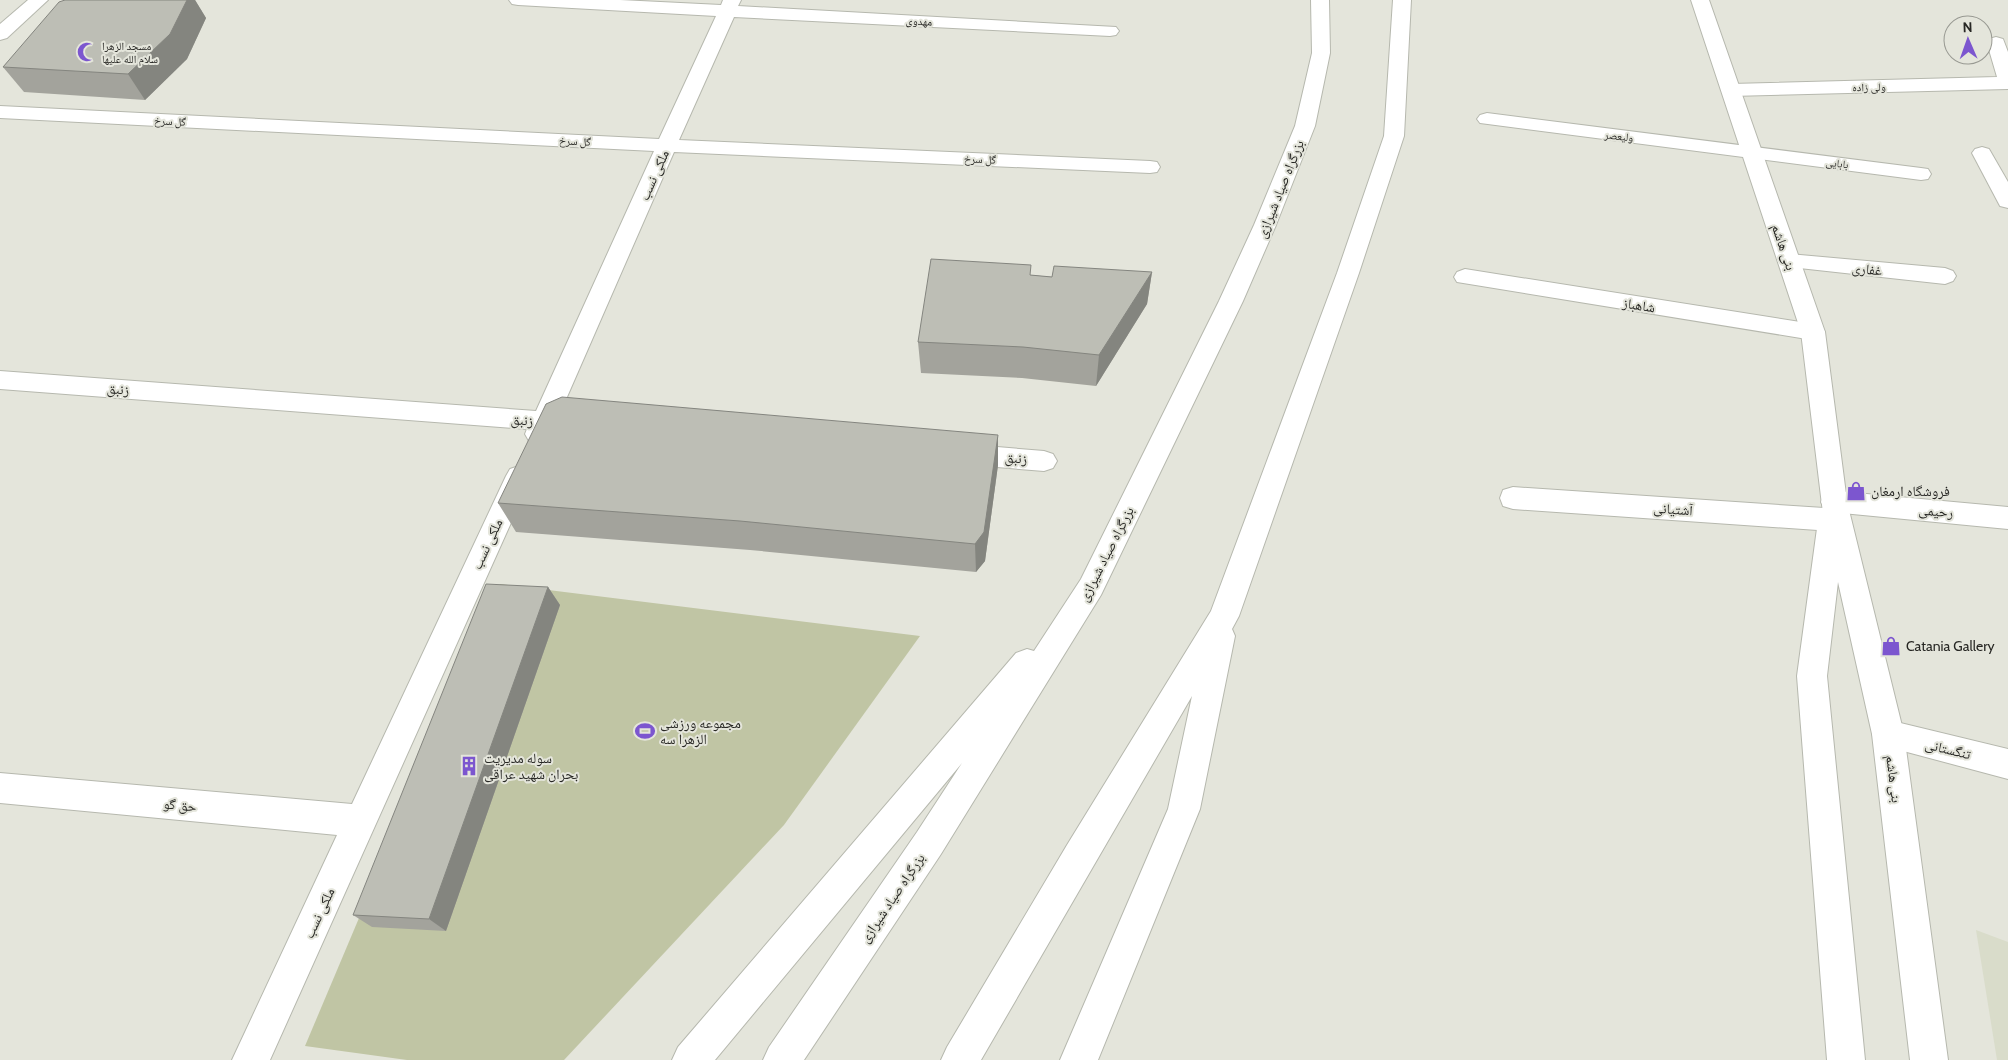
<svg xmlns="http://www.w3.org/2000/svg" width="2008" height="1060" viewBox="0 0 2008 1060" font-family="Cabin,'Noto Naskh Arabic',sans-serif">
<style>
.built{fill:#d9dcca}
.green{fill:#c0c5a4}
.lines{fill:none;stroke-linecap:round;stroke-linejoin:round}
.street-casing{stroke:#b6b8ae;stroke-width:2}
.secondary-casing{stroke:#b6b8ae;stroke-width:2}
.highway-casing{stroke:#b6b8ae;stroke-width:2}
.street{fill:#fff;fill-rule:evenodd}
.secondary{fill:#fff;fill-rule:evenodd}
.highway{fill:#fff;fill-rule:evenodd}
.wall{fill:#a3a39c}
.shaded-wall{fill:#84857f}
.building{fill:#bdbeb5;stroke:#84857f}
.labels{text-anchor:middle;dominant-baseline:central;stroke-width:4;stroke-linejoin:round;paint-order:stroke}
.far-street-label{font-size:11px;fill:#272724;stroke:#e4e5db}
.far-poi-label{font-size:11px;fill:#272724;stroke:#e4e5db;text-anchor:start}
.street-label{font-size:14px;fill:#272724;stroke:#e4e5db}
.poi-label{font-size:14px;fill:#272724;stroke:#e4e5db;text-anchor:start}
</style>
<rect width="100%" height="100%" fill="#e4e5db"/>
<polygon class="built" points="1976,930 2008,942 2008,1060 1997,1060"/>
<polygon class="green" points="500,584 920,636 784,825 564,1060 407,1060 305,1046"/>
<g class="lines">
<defs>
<g id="street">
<polygon points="509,0 620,0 721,5 723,0 741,0 738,6 1116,27 1119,31 1116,35 1110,36 734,17 679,140 1150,161 1157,162 1160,167 1157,172 1150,173 674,152 560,413 568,415 572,422 568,429 552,431 547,441 538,444 529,441 525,434 527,429 0,389 0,371 536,411 654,151 0,118 0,106 659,139 716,16 518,5 512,4"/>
<polygon points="1996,37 2003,39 2008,52 2008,89 1731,96 1724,94 1721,90 1724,86 1731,84 1997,77 1987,43 1989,39"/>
<polygon points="1487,113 1921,168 1928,169 1931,174 1928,179 1921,180 1480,123 1477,119 1480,115"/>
<polygon points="1982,147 1989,149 2008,182 2008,208 2000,206 1972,153 1975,149"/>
<polygon points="1789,254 1945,268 1953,271 1956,276 1953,281 1945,284 1781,266 1778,261 1781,256"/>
<polygon points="1465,269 1813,324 1821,326 1825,332 1821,338 1813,340 1457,282 1454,277 1457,272"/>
<polygon points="961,444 1044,451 1053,454 1057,461 1053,468 1044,471 961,464 952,461 948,454 952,447"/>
<polygon points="519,466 528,469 532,476 270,1060 232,1060 337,835 0,803 0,773 352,804 506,476 510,469"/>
<polygon points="1513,487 1824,508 1821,502 1824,494 1834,491 2008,507 2008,529 1842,513 1846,520 1842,528 1832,531 1513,509 1503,506 1500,498 1503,490"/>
<polygon points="1888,720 2008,749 2008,779 1877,744 1872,734 1877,724"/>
</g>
<g id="secondary">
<polygon points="28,0 48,0 7,38 0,40 0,24"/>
<polygon points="1691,0 1709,0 1825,332 1847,502 1904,734 1948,1060 1910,1060 1872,734 1838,582 1827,676 1865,1060 1827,1060 1797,676 1818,521 1823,513 1801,332"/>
</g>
<g id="highway">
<polygon points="1311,0 1329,0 1330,53 1315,126 1276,225 1243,301 1101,595 941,854 804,1060 763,1060 769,1047 917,832 962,763 715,1060 672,1060 678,1047 1016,653 1027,649 1034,651 1081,579 1219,301 1254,225 1295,126 1312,53"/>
<polygon points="1393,0 1411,0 1404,136 1359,273 1239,616 1232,629 1235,636 1200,809 1098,1060 1060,1060 1168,809 1192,696 981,1060 941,1060 947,1047 1067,845 1211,611 1337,273 1384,136"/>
</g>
</defs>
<use href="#street" class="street-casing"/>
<use href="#secondary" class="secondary-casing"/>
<use href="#highway" class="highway-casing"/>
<use href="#street" class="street"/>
<use href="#secondary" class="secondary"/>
<use href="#highway" class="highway"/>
</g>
<g class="wall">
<polygon points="65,0 195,0 206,18 187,59 145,100 24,92 3,67"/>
<polygon points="1152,272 1147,304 1096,386 1022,378 921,373 918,342 1031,275 1052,277"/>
<polygon points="998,465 985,561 976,572 750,550 516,532 498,503"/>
<polygon points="548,587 560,605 446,931 372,927 353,915"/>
</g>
<g class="shaded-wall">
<polygon points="187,0 195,0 206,18 187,59 145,100 128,74"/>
<polygon points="1152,272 1147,304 1096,386 1099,355"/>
<polygon points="998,435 998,465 985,561 976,572 975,544"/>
<polygon points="548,587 560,605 446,931 429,919"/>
</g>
<g class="building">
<polygon points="65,0 187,0 170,34 128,74 3,67 59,2"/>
<polygon points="931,259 1031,265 1030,275 1052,277 1054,266 1152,272 1099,355 1023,347 918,342"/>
<polygon points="562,397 998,435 984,532 975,544 740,521 498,503 546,404"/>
<polygon points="486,584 548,587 429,919 353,915"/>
</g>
<defs>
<symbol id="mosque-bare" viewBox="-9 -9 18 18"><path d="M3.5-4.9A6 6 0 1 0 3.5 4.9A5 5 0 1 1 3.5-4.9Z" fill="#7c56cf" stroke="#e4e5db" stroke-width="2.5" paint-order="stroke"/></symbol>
<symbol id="shop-bare" viewBox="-9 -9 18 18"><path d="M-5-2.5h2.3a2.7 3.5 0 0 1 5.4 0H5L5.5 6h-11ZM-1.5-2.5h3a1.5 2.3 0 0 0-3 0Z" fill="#7c56cf" stroke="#e4e5db" stroke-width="2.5" paint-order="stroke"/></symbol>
<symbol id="stadium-bare" viewBox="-9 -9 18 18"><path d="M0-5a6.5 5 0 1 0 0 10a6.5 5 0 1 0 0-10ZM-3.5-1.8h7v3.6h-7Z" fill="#7c56cf" stroke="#e4e5db" stroke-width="2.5" paint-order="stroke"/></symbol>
<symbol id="building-bare" viewBox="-9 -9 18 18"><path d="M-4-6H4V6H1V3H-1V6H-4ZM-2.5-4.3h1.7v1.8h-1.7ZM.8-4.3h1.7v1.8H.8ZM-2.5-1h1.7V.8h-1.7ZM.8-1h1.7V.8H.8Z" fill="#7c56cf" stroke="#e4e5db" stroke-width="2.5" paint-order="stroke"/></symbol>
</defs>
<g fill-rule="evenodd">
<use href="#mosque-bare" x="73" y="38" width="28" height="28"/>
<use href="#shop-bare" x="1842" y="477" width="28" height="28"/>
<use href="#shop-bare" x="1877" y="632" width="28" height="28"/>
<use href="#stadium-bare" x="631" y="717" width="28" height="28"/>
<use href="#building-bare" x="455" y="752" width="28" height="28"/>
</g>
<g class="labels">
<g class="far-street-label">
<text transform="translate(919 21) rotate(3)">مهدوی</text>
<text transform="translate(1869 87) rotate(-1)">ولی زاده</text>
<text transform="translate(170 121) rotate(3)">گل سرخ</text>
<text transform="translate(1619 136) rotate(7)">ولیعصر</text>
<text transform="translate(575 141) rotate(3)">گل سرخ</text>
<text transform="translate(980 159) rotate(2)">گل سرخ</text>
<text transform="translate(1837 163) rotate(7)">بابایی</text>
</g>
<g class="far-poi-label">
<text x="102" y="46">مسجد الزهرا<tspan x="102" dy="13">سلام الله علیها</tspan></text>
</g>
<g class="street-label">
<text transform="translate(654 175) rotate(-66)">ملکی نسب</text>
<text transform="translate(1280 189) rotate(-68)">بزرگراه صیاد شیرازی</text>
<text transform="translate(1784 247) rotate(71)">بنی هاشم</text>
<text transform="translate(1867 269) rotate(6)">غفاری</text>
<text transform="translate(1639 305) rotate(9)">شاهباز</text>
<text transform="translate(118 389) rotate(4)">زنبق</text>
<text transform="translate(522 420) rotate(4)">زنبق</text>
<text transform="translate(1016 458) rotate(4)">زنبق</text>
<text transform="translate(1673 509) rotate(4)">آشتیانی</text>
<text transform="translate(1936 511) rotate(5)">رحیمی</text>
<text transform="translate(487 544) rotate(-65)">ملکی نسب</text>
<text transform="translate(1106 554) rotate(-63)">بزرگراه صیاد شیرازی</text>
<text transform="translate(1948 749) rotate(14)">تنگستانی</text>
<text transform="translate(1894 779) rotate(83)">بنی هاشم</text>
<text transform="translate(180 805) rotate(5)">حق گو</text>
<text transform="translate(892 898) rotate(-56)">بزرگراه صیاد شیرازی</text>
<text transform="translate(319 913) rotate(-65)">ملکی نسب</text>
</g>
<g class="poi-label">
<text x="1871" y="491">فروشگاه ارمغان</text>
<text x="1906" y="646">Catania Gallery</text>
<text x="660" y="723">مجموعه ورزشی<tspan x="660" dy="16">الزهرا سه</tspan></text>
<text x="484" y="758">سوله مدیریت<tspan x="484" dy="16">بحران شهید عراقی</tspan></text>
</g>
</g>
<g transform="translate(1968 40) rotate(358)"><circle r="24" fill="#e4e5db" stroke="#989992"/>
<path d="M0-4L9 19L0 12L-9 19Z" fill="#7c56cf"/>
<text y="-8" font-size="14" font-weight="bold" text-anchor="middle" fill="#272724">N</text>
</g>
</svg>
